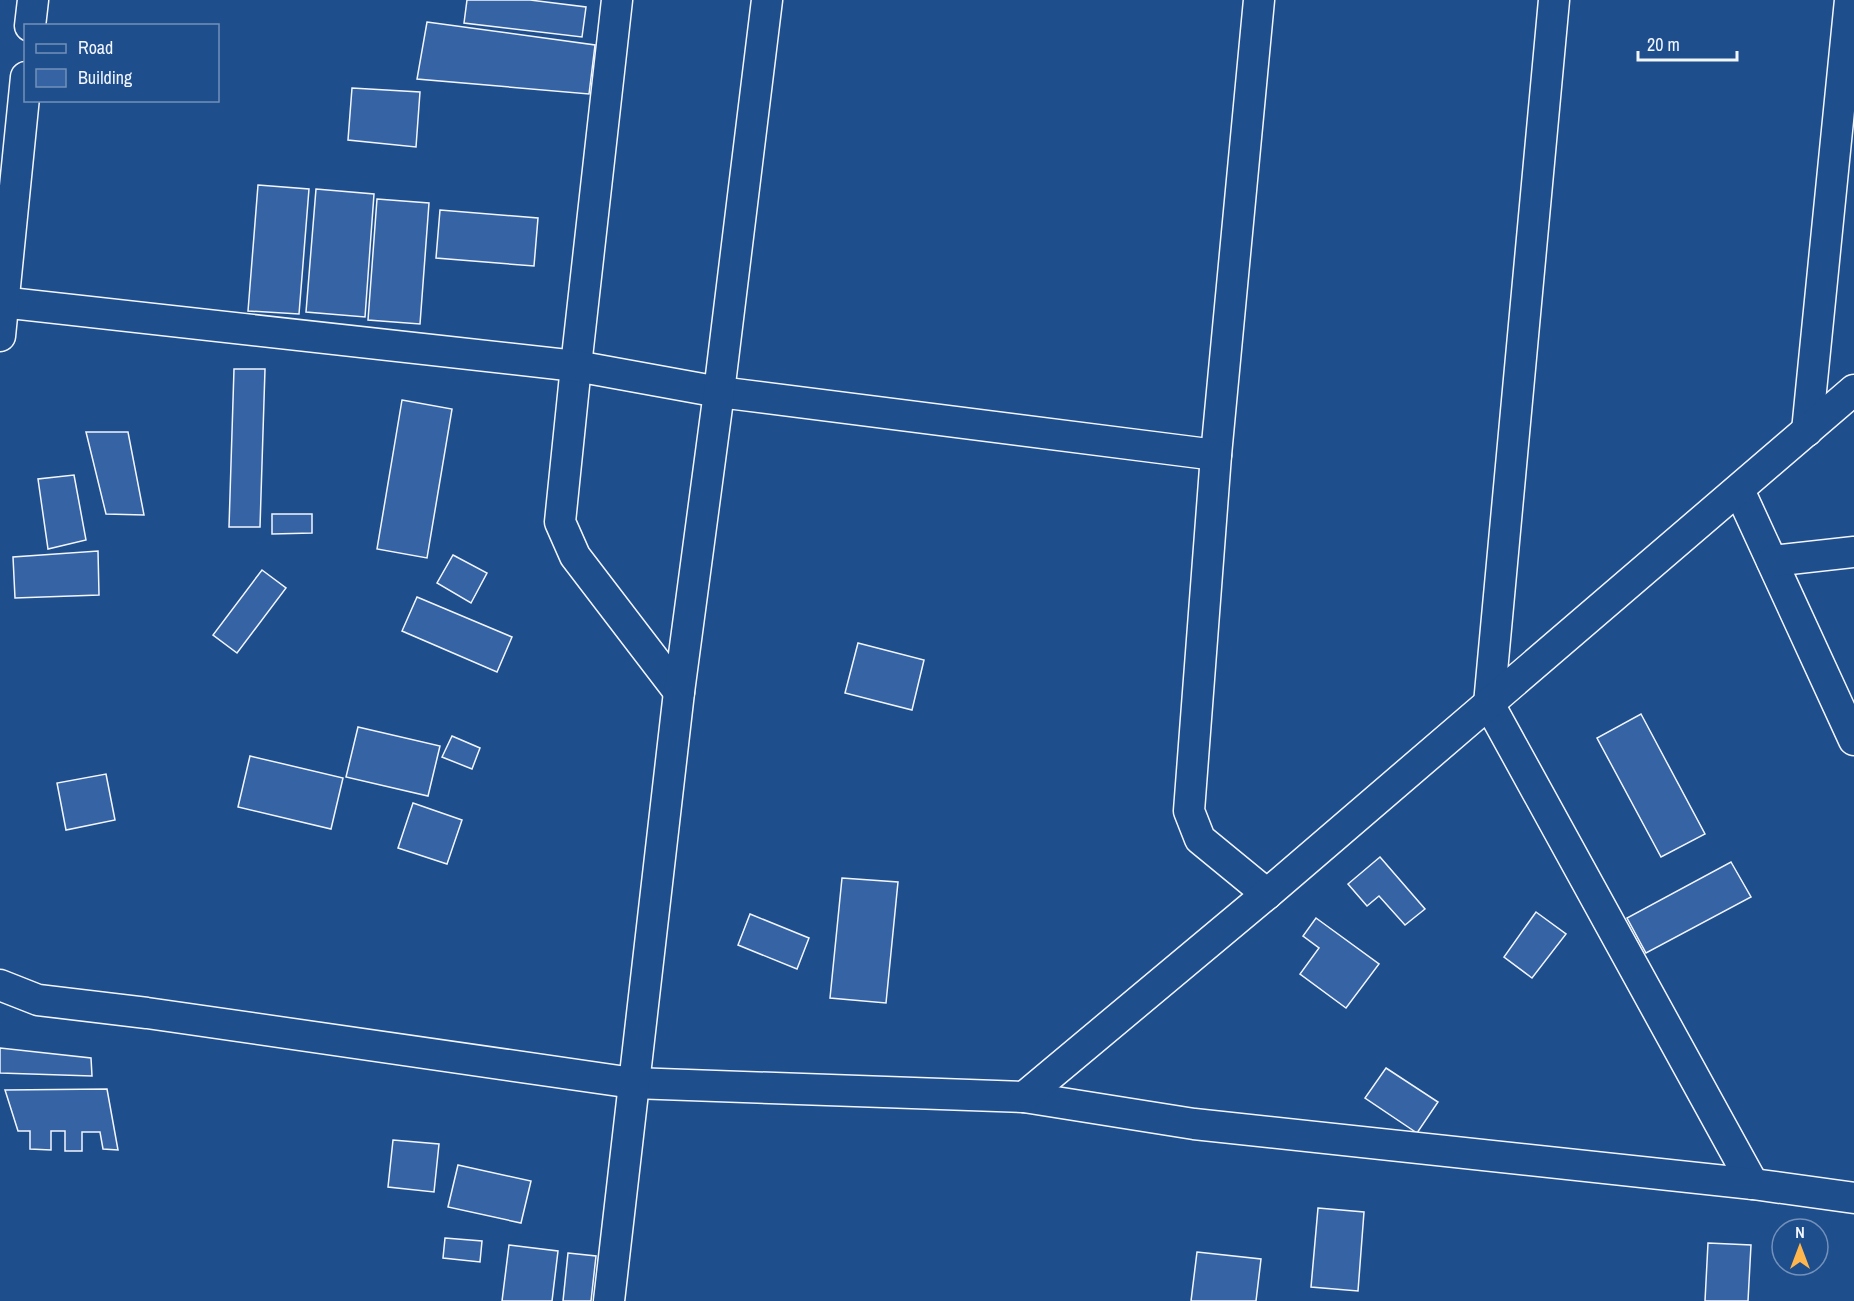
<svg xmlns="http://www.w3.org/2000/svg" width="1854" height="1301" viewBox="0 0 1854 1301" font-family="'Archivo Narrow',sans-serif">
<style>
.building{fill:#3563a3;stroke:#f2f6ff;stroke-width:1.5}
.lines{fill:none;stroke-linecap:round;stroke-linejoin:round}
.street-casing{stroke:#f2f6ff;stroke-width:33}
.street{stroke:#1f4e8c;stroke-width:30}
</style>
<rect width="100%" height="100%" fill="#1f4e8c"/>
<g class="building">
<polygon points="467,0 530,0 586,7 582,37 464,23"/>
<polygon points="427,22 595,45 589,94 417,79"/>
<polygon points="352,88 420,92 416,147 348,140"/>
<polygon points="258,185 309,189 299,314 248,311"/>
<polygon points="316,189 374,194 365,317 306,312"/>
<polygon points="377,199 429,203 420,324 368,320"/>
<polygon points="440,210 538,218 534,266 436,258"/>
<polygon points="234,369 265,369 260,527 229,527"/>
<polygon points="402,400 452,409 427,558 377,549"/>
<polygon points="86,432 128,432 144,515 106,514"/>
<polygon points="74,475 86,540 48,549 38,479"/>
<polygon points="272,514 312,514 312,533 272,534"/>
<polygon points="98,551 99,595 15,598 13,557"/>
<polygon points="453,555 487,573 471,603 437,583"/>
<polygon points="262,570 286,588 237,653 213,635"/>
<polygon points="417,597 512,637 497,672 402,631"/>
<polygon points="858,643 924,660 912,710 845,693"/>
<polygon points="1641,714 1705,834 1661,857 1597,738"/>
<polygon points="358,727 440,746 428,796 346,777"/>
<polygon points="452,736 480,748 472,769 442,757"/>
<polygon points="250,756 343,778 331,829 238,807"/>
<polygon points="106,774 115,820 66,830 57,783"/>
<polygon points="413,803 462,820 447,864 398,848"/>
<polygon points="1380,857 1425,909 1405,925 1379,896 1367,906 1348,884"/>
<polygon points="1731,862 1751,897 1646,953 1627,918"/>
<polygon points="842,878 898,882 886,1003 830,998"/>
<polygon points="1536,912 1566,934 1532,978 1504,957"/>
<polygon points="750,914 809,938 797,969 738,945"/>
<polygon points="1316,918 1379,964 1346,1008 1300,974 1319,948 1303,936"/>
<polygon points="0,1048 91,1058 92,1076 0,1073"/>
<polygon points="1386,1068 1438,1102 1417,1133 1365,1098"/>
<polygon points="107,1089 118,1150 103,1149 100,1132 82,1132 82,1151 65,1151 65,1131 51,1131 51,1150 30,1149 30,1131 18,1131 5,1090"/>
<polygon points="393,1140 439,1144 434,1192 388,1187"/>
<polygon points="458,1165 531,1181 521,1223 448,1207"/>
<polygon points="1318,1208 1364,1212 1358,1291 1311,1287"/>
<polygon points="445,1238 482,1241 480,1262 443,1258"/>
<polygon points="1708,1243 1751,1245 1748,1301 1705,1301"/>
<polygon points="509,1245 558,1251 552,1301 502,1301"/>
<polygon points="1197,1252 1261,1259 1256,1301 1191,1301"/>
<polygon points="568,1253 596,1256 591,1301 563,1301"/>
</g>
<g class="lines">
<defs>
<g id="street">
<polyline points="617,0 576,366 560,522 575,556 679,692"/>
<polyline points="1259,0 1216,455 1189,811 1200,839 1267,894"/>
<polyline points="1554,0 1489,704 1753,1184"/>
<polyline points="30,26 33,0"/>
<polyline points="0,302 576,366 719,392 1216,455"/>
<polyline points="0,336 26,77"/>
<polyline points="1807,431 1850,0"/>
<polyline points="1739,490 1854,740"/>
<polyline points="1772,561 1854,552"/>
<polyline points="0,985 38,1000 147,1013 633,1083 1024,1097 1194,1124 1753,1184 1854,1198"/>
<polyline points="1024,1097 1267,894 1854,390"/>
<polyline points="609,1301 679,692 719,392 767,0"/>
</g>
</defs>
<use href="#street" class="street-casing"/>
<use href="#street" class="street"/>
</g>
<rect x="24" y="24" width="195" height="78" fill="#1f4e8c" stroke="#7391ba" stroke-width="1.5"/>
<rect x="36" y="44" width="30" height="9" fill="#1f4e8c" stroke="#7391ba" stroke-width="1.5"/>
<text x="78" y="54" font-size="18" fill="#f2f6ff">Road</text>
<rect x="36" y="69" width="30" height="18" fill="#3563a3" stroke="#7391ba" stroke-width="1.5"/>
<text x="78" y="84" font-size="18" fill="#f2f6ff">Building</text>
<g transform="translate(1800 1247)"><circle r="28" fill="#1f4e8c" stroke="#7391ba" stroke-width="1.5"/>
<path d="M0-4.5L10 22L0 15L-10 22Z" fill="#ffb74d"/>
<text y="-9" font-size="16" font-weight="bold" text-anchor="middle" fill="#f2f6ff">N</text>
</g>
<path d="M1638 51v9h99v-9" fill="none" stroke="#f2f6ff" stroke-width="3"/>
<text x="1647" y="51" font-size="18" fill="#f2f6ff" stroke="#1f4e8c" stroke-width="4.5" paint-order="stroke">20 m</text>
</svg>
